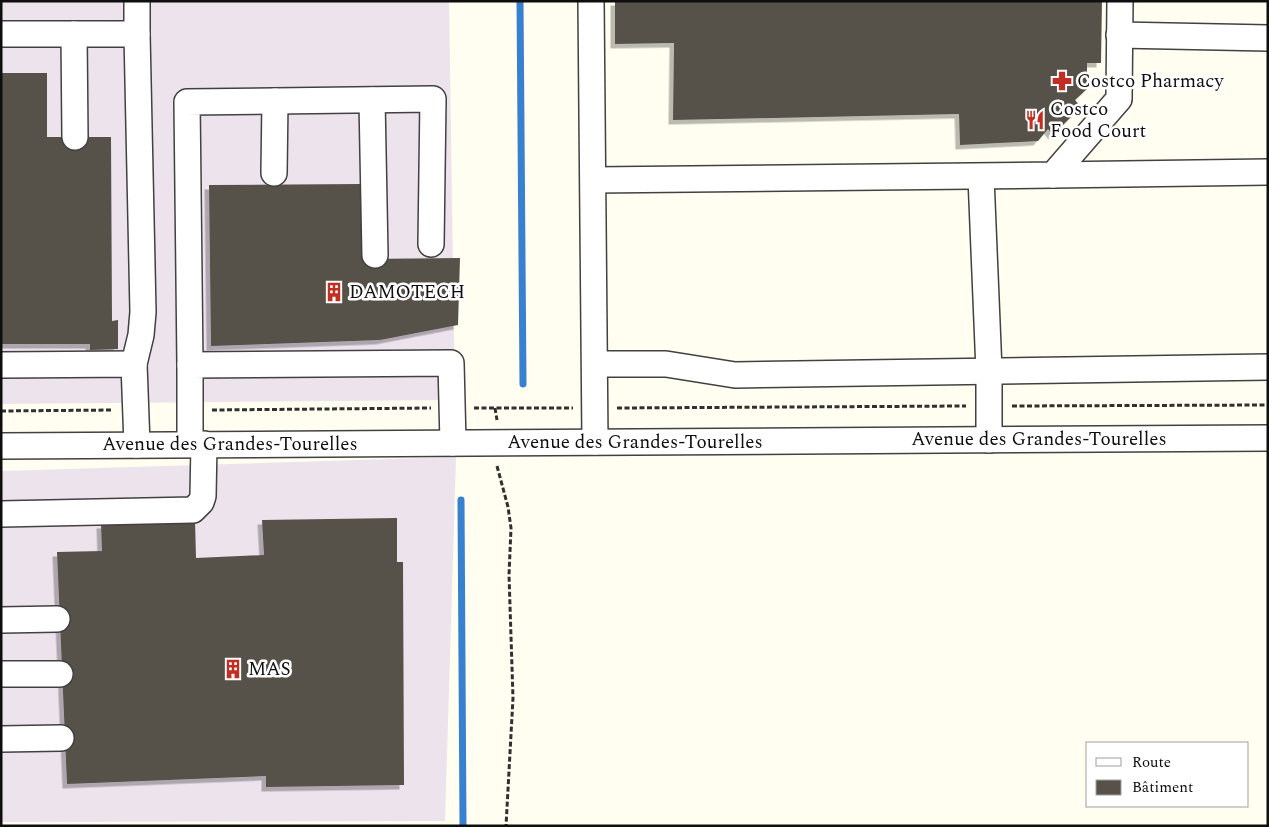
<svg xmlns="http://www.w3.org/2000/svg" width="1269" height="827" viewBox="0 0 1269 827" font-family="Spectral,serif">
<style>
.industrial{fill:#ede3ed}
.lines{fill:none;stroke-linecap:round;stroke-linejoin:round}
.stream{stroke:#3881d1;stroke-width:7}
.building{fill:#57514a;filter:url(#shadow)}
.minor-casing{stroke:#414141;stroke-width:28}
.path{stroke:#303030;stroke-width:3;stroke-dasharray:5 2.5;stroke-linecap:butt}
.minor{stroke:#fff;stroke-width:25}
.labels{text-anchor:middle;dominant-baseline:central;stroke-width:5;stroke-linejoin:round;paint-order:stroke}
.poi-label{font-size:19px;fill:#0e0e0e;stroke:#fff;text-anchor:start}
.street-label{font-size:19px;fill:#0e0e0e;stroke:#fff}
</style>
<defs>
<filter id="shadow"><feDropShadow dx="-4.5" dy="4.5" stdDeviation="0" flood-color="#0004"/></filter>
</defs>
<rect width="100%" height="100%" fill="#fffef0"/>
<g class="industrial">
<polygon points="1,1 449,1 455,400 1,404"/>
<polygon points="456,457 445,821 1,822 1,471"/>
</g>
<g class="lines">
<g class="stream">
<polyline points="520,1 523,384"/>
<polyline points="461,500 463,826"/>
</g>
</g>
<g class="building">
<polygon points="615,1 1102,1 1101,63 1087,63 1087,89 1075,100 1081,107 1053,135 1048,129 1038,141 960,145 959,114 673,120 674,43 615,44"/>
<polygon points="1,73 47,73 47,137 111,137 112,321 118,320 118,349 90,350 90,344 1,344"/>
<polygon points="362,184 363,259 460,258 458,325 380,340 211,346 209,185"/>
<polygon points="397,518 397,562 403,562 404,785 266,787 266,776 67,784 57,552 102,551 101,524 195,520 196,558 264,555 262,520"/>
</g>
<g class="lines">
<defs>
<g id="minor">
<polyline points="591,1 595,442"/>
<polyline points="1,34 137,34 137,1"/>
<polyline points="74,34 75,137"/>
<polyline points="1119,35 1268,38"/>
<polyline points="372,100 375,255"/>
<polyline points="274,173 275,101"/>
<polyline points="1053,175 1268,172"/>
<polyline points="981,177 989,371 989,440"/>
<polyline points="594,180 1053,175 1119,99 1120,1"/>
<polyline points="134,364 141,335 143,312 137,34"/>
<polyline points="595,364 666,364 735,375 1268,367"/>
<polyline points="1,365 134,364 137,445"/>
<polyline points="190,365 187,102 433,99 431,244"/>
<polyline points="190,444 190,365 451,363 453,443"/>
<polyline points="1,446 1268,438"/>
<polyline points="1,514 193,510 201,502 203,496 204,444"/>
<polyline points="1,620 57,619"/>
<polyline points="1,674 60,674"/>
<polyline points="1,739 61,738"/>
</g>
</defs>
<use href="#minor" class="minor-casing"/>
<g class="path">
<polyline points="1012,406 1268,405"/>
<polyline points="474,408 573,408"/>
<polyline points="495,408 497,420"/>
<polyline points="617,408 966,406"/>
<polyline points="212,410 431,408"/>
<polyline points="1,411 113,410"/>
<polyline points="497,466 508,507 511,528 509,575 513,698 506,826"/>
</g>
<use href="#minor" class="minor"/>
</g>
<defs>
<symbol id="pharmacy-bare" viewBox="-9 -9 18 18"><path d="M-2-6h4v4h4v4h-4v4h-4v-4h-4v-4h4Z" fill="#c22e22" stroke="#fff" stroke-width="2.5" paint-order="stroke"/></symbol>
<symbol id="restaurant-bare" viewBox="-9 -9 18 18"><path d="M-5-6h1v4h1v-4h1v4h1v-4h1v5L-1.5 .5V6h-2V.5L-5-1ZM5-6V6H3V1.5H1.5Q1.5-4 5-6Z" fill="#c22e22" stroke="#fff" stroke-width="2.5" paint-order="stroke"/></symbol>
<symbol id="building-bare" viewBox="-9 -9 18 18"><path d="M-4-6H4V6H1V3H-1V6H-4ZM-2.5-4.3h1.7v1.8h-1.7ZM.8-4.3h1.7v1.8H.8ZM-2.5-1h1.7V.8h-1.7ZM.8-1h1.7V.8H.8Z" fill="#c22e22" stroke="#fff" stroke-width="2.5" paint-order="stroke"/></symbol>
</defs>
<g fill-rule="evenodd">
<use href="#pharmacy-bare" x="1048" y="67" width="28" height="28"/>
<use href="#restaurant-bare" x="1021" y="106" width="28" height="28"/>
<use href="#building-bare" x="320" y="278" width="28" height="28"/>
<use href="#building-bare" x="219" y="655" width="28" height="28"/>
</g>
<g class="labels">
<g class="poi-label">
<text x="1077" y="81">Costco Pharmacy</text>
<text x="1050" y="109">Costco<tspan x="1050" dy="22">Food Court</tspan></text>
<text x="349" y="292">DAMOTECH</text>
<text x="248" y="669">MAS</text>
</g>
<g class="street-label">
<text x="1039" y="439">Avenue des Grandes-Tourelles</text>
<text x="635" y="442">Avenue des Grandes-Tourelles</text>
<text x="230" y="444">Avenue des Grandes-Tourelles</text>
</g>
</g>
<rect width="1269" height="827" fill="none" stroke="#0e0e0e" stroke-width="5"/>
<rect x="1086" y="742" width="162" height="65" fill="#ffffff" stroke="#9f9f9f"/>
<rect x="1096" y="758" width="25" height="8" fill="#ffffff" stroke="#9f9f9f"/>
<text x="1132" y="767" font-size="15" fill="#0e0e0e">Route</text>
<rect x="1096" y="780" width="25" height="15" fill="#57514a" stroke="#9f9f9f"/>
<text x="1132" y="792" font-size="15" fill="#0e0e0e">Bâtiment</text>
</svg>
